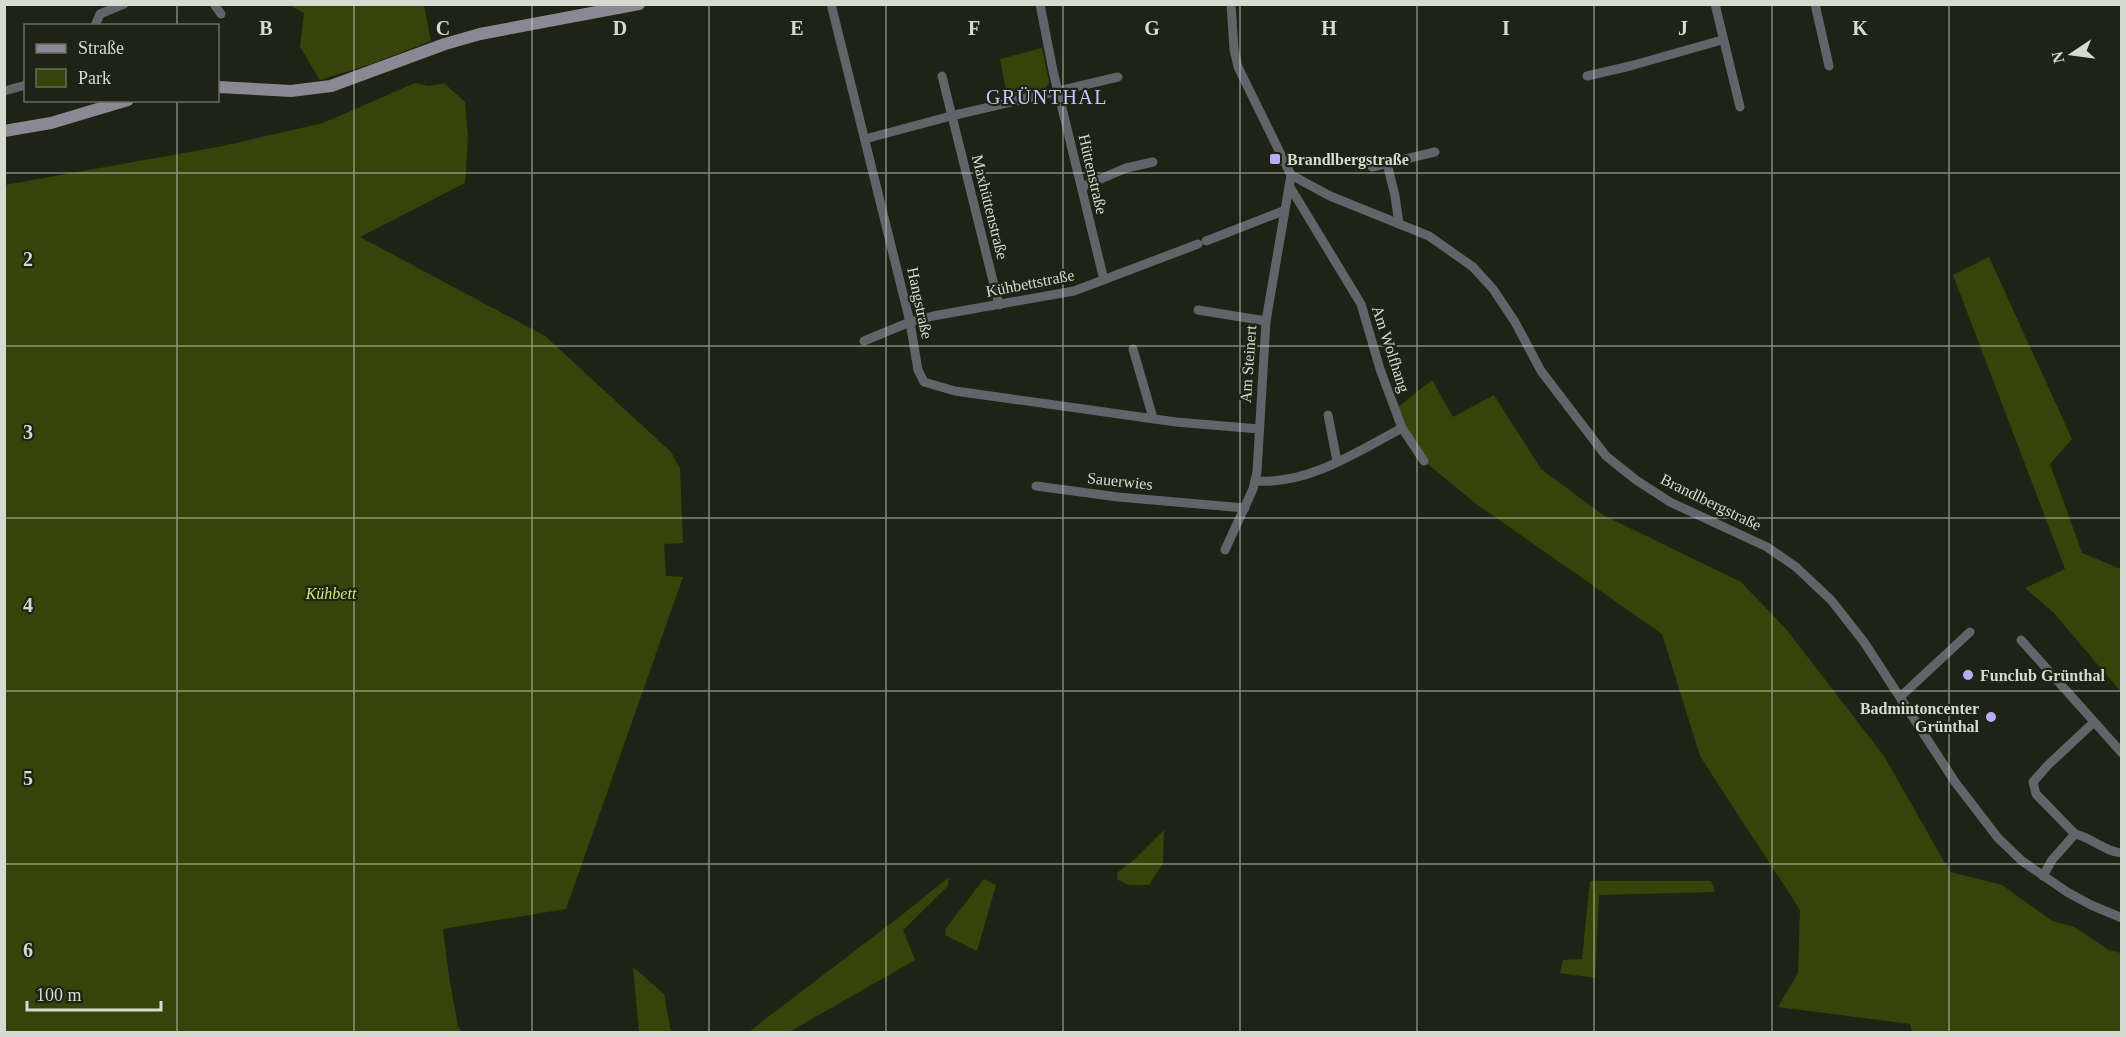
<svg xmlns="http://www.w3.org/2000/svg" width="2126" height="1037" viewBox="0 0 2126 1037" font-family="'Times New Roman',serif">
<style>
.green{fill:#36440a}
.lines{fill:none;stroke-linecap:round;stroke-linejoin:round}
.street{stroke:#63636a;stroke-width:9}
.secondary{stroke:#898893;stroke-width:12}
.grid{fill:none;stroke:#d7dad1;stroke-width:1.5;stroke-opacity:0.55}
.poi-dot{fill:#b8abf7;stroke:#1f2316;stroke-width:2}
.labels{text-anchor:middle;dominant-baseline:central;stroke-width:4.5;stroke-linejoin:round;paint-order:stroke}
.poi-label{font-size:16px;font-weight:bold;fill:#d7dad1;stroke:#1f2316;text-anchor:start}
.street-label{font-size:16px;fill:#d7dad1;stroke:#1f2316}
.park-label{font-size:16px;font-style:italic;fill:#cbee77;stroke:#1f2316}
.quarter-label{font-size:20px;letter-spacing:1.5px;fill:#cdc5fe;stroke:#1f2316}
.grid-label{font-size:20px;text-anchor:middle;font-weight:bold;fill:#d7dad1;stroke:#1f2316;stroke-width:4.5;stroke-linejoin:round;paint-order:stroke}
</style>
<rect width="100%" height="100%" fill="#1f2316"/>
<g class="green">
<polygon points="289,5 424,5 431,41 374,63 320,80 300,47 304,13"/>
<polygon points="1042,48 1049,82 1045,91 1008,100 1000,59"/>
<polygon points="415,83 429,86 444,83 465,102 468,138 465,183 360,237 545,336 671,452 680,469 683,543 664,544 666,576 683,577 566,909 443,929 449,977 458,1026 462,1032 5,1032 5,185 223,146 323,123"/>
<polygon points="1989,257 2072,439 2050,464 2082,553 2121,569 2121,692 2054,613 2025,588 2065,569 1953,275"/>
<polygon points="1432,380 1453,417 1494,395 1541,469 1603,515 1741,582 1786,629 1884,756 1950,872 2002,885 2052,921 2074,927 2109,950 2121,953 2121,1032 1912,1032 1910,1024 1778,1007 1798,973 1800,910 1700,756 1662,634 1475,503 1424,461 1402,428 1398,407"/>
<polygon points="1164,830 1163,863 1149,885 1129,885 1118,880 1117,873 1135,859"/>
<polygon points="949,877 948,886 903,930 915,960 789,1032 752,1032 751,1030 898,918"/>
<polygon points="984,879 996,885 977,951 945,935 946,928"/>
<polygon points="1590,881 1711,881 1715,892 1599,895 1595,978 1560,973 1563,960 1582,959"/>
<polygon points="633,967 664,994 671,1032 639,1032"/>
</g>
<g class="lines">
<g class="street">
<polyline points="214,4 221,14"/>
<polyline points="831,4 910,322 918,370 924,382 955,391 1176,422 1259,429"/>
<polyline points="1040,4 1053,71 1104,280"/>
<polyline points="1231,4 1234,49 1238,67 1291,175 1330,196 1429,236 1473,267 1493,289 1515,322 1541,371 1606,456 1636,480 1670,502 1767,547 1796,567 1831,600 1864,642 1955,782 1998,838 2022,861 2067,892 2091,905 2122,918"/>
<polyline points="1715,4 1740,107"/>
<polyline points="1815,4 1829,66"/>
<polyline points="95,26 100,14 124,4"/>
<polyline points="942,76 999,305"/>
<polyline points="1587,76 1630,66 1722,40"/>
<polyline points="4,91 26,85"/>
<polyline points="865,139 951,116 1118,77"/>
<polyline points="1387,163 1395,196 1399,224"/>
<polyline points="1372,167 1435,152"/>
<polyline points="1082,187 1126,168 1153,162"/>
<polyline points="1290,187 1361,304 1380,369 1402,428 1424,461"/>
<polyline points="1206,241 1283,211"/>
<polyline points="1198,310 1266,321"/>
<polyline points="864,341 910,322 933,316 1074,291 1198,244"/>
<polyline points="1133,349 1153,418"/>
<polyline points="1328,415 1337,461"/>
<path d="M1255,481c53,4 102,-29 147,-53"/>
<polyline points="1036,486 1118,497 1245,508"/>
<polyline points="1225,550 1253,489 1257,472 1266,321 1291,175"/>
<polyline points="2021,640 2122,753"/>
<polyline points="1900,697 1970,632"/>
<path d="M2094,722l-46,43 -15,17 3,12 39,40c16,3 30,18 47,19"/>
<polyline points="2043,876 2052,860 2075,834"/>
</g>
<g class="secondary">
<polyline points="218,87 291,91 331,86 445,44 480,34 639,4"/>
<polyline points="4,131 51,123 128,100"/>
</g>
</g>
<path class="grid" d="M177,4v22M354,4v1028M532,4v1028M709,4v1028M886,4v1028M1063,4v1028M1240,4v1028M1417,4v1028M1594,4v1028M1772,4v1028M1949,4v1028M177,100v932M4,173h2118M4,346h2118M4,518h2118M4,691h2118M4,864h2118"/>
<g class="poi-dot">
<rect x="1269" y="153" width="12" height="12" rx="3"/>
<circle cx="1968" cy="675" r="6"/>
<circle cx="1991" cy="717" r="6"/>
</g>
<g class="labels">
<g class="poi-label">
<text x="1287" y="159">Brandlbergstraße</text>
<text x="1980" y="675">Funclub Grünthal</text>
<text x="1979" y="708" text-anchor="end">Badmintoncenter<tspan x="1979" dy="18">Grünthal</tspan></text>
</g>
<g class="street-label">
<text transform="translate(1093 174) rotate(77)">Hüttenstraße</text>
<text transform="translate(990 207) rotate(76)">Maxhüttenstraße</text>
<text transform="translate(1030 283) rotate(-11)">Kühbettstraße</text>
<text transform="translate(920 303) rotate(78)">Hangstraße</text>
<text transform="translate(1391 349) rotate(72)">Am Wolfhang</text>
<text transform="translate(1248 364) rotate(-86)">Am Steinert</text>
<text transform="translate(1120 481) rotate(6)">Sauerwies</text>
<text transform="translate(1711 502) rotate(26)">Brandlbergstraße</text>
</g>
<g class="park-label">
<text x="331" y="593">Kühbett</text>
</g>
<g class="quarter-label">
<text x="1047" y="97">GRÜNTHAL</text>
</g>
</g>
<g class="grid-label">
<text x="266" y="35">B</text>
<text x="443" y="35">C</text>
<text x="620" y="35">D</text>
<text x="797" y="35">E</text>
<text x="974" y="35">F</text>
<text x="1152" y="35">G</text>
<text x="1329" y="35">H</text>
<text x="1506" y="35">I</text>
<text x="1683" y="35">J</text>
<text x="1860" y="35">K</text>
<text x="28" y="266">2</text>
<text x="28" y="439">3</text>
<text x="28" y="612">4</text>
<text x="28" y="785">5</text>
<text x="28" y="957">6</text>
</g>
<rect width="2126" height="1037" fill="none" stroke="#d7dad1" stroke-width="12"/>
<rect x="24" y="24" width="195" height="78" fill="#1f2316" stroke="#696c61" stroke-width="1.5"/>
<rect x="36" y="44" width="30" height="9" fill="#898893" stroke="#696c61" stroke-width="1.5"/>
<text x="78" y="54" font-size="18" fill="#d7dad1">Straße</text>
<rect x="36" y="69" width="30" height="18" fill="#36440a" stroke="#696c61" stroke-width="1.5"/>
<text x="78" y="84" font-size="18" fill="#d7dad1">Park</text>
<g transform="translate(2072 54) rotate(257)" stroke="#1f2316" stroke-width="4.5" paint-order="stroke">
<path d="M0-4.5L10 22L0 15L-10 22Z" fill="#d7dad1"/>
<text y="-9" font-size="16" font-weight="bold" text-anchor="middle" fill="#d7dad1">N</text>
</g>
<path d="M27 1001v9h134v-9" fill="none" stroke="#d7dad1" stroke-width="3"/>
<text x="36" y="1001" font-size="18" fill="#d7dad1" stroke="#1f2316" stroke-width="4.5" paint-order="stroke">100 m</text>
</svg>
